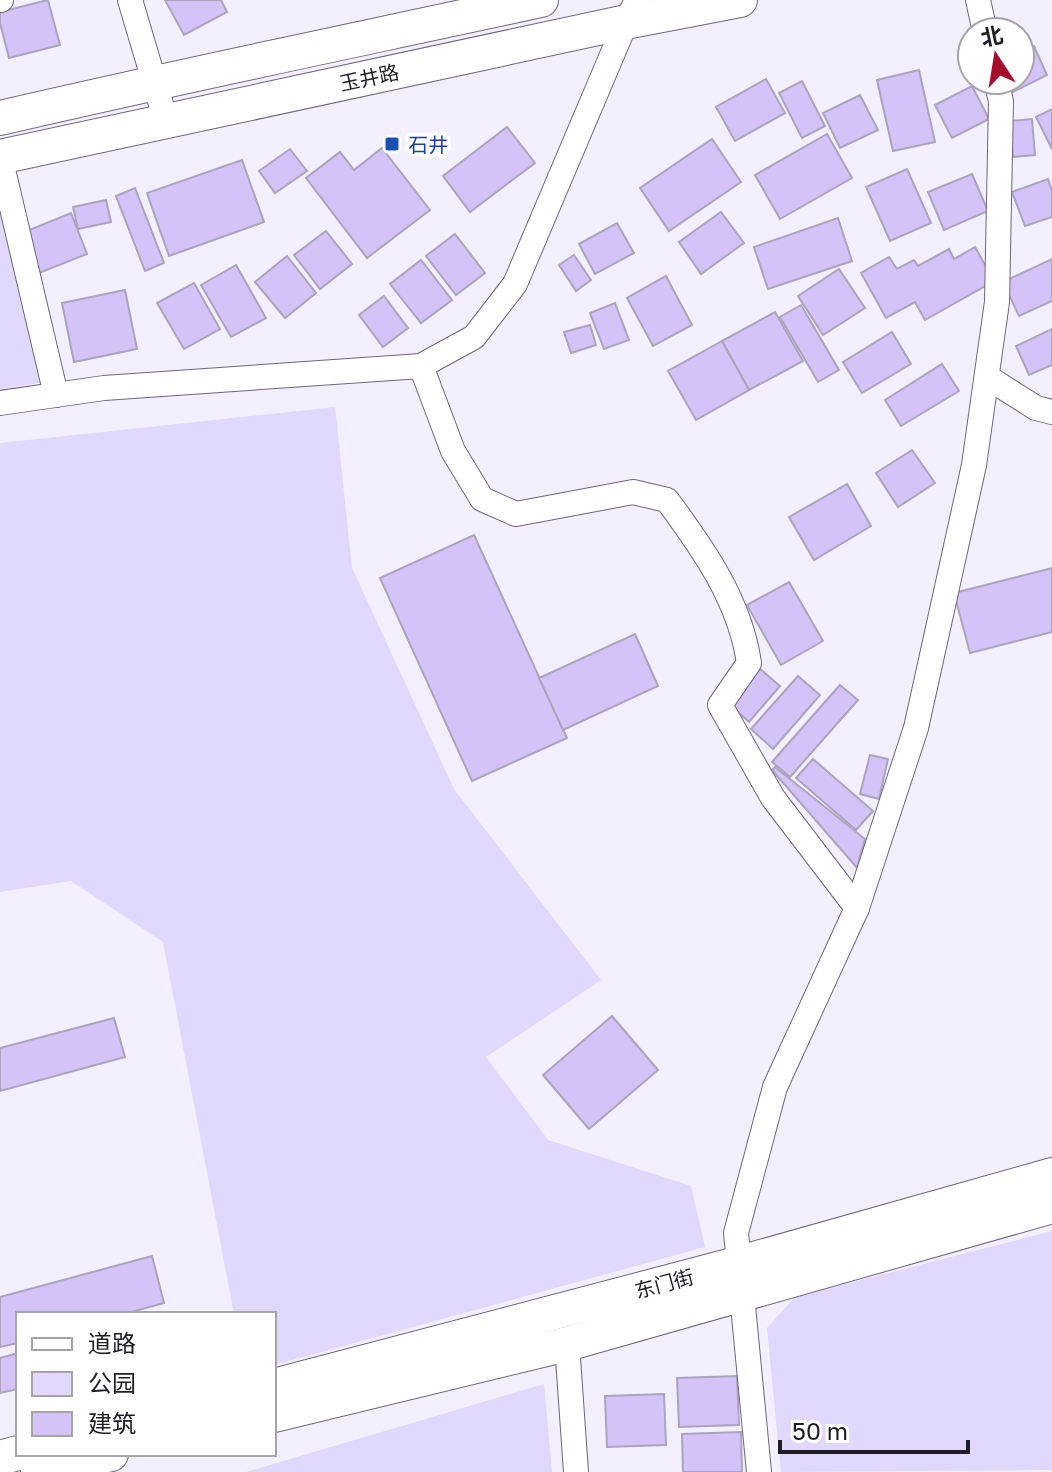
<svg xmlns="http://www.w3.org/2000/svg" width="1052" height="1472" viewBox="0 0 1052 1472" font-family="'Golos Text','Noto Sans SC',sans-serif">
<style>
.green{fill:#e2d7fc}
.building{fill:#d3c3f8;stroke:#aba4bc;stroke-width:2}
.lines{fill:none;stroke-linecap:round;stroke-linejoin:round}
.street-casing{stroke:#6d667c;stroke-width:26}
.secondary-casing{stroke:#6d667c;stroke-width:36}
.street{stroke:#fff;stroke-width:24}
.secondary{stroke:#fff;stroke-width:34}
.transit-dot{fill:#1a4fb4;stroke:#fff;stroke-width:3}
.labels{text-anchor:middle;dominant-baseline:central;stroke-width:8;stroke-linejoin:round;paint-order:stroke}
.street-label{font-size:20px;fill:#1e1c24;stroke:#fff}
.transit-label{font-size:20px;fill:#164399;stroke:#fff;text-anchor:start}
</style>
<rect width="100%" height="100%" fill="#f4efff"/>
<g class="green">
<polygon points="4,213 45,382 0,389 0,214"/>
<polygon points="335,407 352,568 454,789 601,980 486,1057 548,1140 691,1186 705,1247 274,1365 274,1314 234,1314 163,942 71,881 0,892 0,443"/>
<polygon points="1052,1231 1052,1470 781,1472 767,1328 795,1297"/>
<polygon points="544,1384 552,1472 246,1472"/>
</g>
<g class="building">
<polygon points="48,0 60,45 9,58 0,23 0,12"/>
<polygon points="165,0 221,0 227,12 184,35"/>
<polygon points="1034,46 1047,75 1013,92 1007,80 1020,80 1020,52"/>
<polygon points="919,70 935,142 893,151 877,80"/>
<polygon points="766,79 785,113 735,141 716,107"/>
<polygon points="802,81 825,126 802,138 779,93"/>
<polygon points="972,86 989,119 952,138 935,105"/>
<polygon points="860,95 878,130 840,148 823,113"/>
<polygon points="1052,109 1052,149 1036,117"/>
<polygon points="1032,119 1035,155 1013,157 1010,121"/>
<polygon points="507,127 535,163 470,212 443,176"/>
<polygon points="827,134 852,178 780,219 755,175"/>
<polygon points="712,139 741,182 669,231 640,188"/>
<polygon points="382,148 430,210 367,258 306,178 340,152 354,170"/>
<polygon points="290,149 307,171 275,193 259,171"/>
<polygon points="242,160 264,222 169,256 147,193"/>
<polygon points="907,169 931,223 890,241 866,187"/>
<polygon points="972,174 988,211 944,230 928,192"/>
<polygon points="1048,179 1052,191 1052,217 1025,226 1012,192"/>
<polygon points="135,188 164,263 145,271 116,196"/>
<polygon points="106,200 111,222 78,229 73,207"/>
<polygon points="721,212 744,243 701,274 679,242"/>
<polygon points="71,213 87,254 39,273 22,233"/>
<polygon points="838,218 852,261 768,289 754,247"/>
<polygon points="617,223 634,253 595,274 579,244"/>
<polygon points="326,231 352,264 320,289 294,255"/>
<polygon points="455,234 485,273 456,295 426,256"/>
<polygon points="975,247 994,281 925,320 915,302 886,318 861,273 889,257 897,269 914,260 918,266 949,249 954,259"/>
<polygon points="574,255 591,280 576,291 559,265"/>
<polygon points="287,256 316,293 285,318 255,282"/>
<polygon points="1052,259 1052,301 1019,316 1003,282"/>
<polygon points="421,260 452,300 421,323 390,284"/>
<polygon points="236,265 266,318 231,337 201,285"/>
<polygon points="839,269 865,308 823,335 798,296"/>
<polygon points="666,276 692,325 653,346 627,298"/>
<polygon points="194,283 220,329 184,349 157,303"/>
<polygon points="125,290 137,349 74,362 62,303"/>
<polygon points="384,296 408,328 383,347 359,315"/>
<polygon points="615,303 629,340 604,349 590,313"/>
<polygon points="801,305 839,370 818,382 780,317"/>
<polygon points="775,312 803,361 749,390 722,341"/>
<polygon points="590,325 596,345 571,353 564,332"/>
<polygon points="1052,329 1052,365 1029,375 1016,346"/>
<polygon points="892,332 911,364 862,393 843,362"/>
<polygon points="722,341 749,390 696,420 668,371"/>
<polygon points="942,364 959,391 901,426 885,400"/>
<polygon points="912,450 935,483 898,507 876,473"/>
<polygon points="847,484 871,526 814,560 789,517"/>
<polygon points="474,535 567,738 472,781 380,578"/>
<polygon points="1052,568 1052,632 970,653 954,593"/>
<polygon points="789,582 823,641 781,665 747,605"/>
<polygon points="635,634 658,686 563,730 539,678"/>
<polygon points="759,668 780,686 749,722 728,703"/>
<polygon points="798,676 820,695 773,749 751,729"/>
<polygon points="840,685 858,700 790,777 772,762"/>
<polygon points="870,755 888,759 879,799 860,794"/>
<polygon points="813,759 873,811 856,830 796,778"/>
<polygon points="775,767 865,839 857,868 772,770"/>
<polygon points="612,1016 658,1070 589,1129 543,1075"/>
<polygon points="114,1018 125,1057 0,1091 0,1048"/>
<polygon points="152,1256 164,1303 124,1314 18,1314 18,1343 0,1347 0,1297"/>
<polygon points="18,1353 18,1389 0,1393 0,1358"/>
<polygon points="737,1376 739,1425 679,1427 677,1378"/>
<polygon points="664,1394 666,1445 607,1447 605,1396"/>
<polygon points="741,1432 742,1472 683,1472 682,1434"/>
</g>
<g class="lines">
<defs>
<g id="street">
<polyline points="0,0 1,0"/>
<polyline points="130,0 166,121"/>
<polyline points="978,0 985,32"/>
<polyline points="0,157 56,395"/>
<path d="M421,366l32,85 29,48 34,15 117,-22 34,8c37,50 73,101 82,163l-29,42 53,93 84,110"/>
<polyline points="987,377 1036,408 1052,412"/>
<polyline points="0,403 104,388 421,366 474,337 515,284 626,22 637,0"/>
<polyline points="567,1344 576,1472"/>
<polyline points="759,1472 736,1233 775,1087 857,908 916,728 974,465 997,302 1001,101 996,80"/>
</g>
<g id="secondary">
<path d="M0,118c180,-42 361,-79 541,-118"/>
<polyline points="0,157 626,22 740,0"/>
<polyline points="274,1386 733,1265 1052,1175"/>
<polyline points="274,1415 567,1344 1052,1206"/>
<polyline points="0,1458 18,1453"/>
<polyline points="38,1472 111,1454"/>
</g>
</defs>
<use href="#street" class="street-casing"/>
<use href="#secondary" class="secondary-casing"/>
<use href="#street" class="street"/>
<use href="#secondary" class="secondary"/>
</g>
<rect class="transit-dot" x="384" y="136" width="16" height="16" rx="4"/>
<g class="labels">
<g class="street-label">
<text transform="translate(369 77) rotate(-12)">玉井路</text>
<text transform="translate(664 1283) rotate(-15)">东门街</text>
</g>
<g class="transit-label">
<text x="408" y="144">石井</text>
</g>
</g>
<rect x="16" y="1312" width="260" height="144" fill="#ffffff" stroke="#a5a4a7" stroke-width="2"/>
<rect x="32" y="1338" width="40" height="12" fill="#ffffff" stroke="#a5a4a7" stroke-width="2"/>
<text x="88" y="1352" font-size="24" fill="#1e1c24">道路</text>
<rect x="32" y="1372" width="40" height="24" fill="#e2d7fc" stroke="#a5a4a7" stroke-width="2"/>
<text x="88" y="1392" font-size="24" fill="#1e1c24">公园</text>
<rect x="32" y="1412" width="40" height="24" fill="#d3c3f8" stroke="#a5a4a7" stroke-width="2"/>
<text x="88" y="1432" font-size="24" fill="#1e1c24">建筑</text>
<g transform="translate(996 56) rotate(348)"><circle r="38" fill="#ffffff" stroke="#a5a4a7" stroke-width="2"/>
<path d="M0-6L14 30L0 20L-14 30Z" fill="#a60d2a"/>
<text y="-12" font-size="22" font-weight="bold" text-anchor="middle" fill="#1e1c24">北</text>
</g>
<path d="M780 1440v12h188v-12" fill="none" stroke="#1e1c24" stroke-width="4"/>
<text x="792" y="1440" font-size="24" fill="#1e1c24" stroke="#ffffff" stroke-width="6" paint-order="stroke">50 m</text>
</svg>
